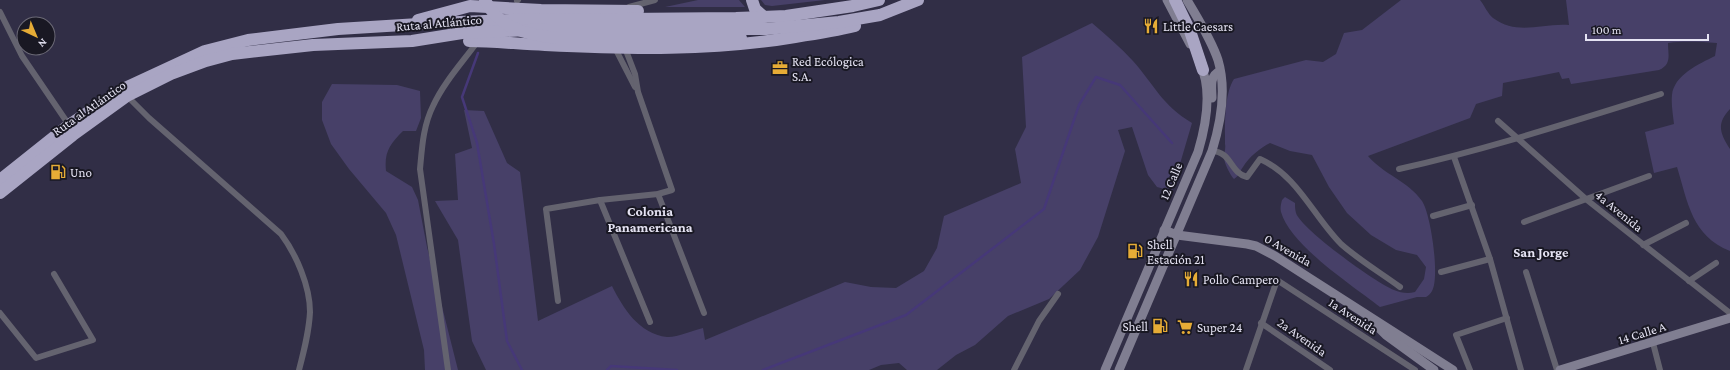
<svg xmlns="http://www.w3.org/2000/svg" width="1730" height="370" viewBox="0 0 1730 370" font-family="'Crimson Pro',serif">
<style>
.green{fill:#474068}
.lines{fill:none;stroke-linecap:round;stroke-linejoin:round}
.stream{stroke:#463878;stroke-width:2.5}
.street{stroke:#64636f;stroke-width:6}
.secondary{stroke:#807e91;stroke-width:9}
.highway{stroke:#a9a5c3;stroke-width:12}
.highway-bridge{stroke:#a9a5c3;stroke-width:12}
.labels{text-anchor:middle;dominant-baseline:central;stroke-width:4;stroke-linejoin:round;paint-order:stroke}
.street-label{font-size:13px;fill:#e5e3f3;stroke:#191823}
.poi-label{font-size:13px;fill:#e5e3f3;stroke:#191823;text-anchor:start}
.neighbourhood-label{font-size:14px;font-weight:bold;fill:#e5e3f3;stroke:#191823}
</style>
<rect width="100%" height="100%" fill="#312e46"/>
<g class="green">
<polygon points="698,0 739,0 745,7 665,7"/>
<polygon points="761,0 825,0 772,6 765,5"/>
<path d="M1401,0h79c4,5 8,14 13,18 25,18 48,5 76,7l-3,-25h164v109c-14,15 -10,24 0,40v102c-38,-15 -42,-48 -53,-84l-23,6 -9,-41 29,-8c-1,-9 -3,-20 -2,-29 2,-20 27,-31 43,-39l2,-13c-16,-1 -33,-2 -49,0 0,12 4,21 -9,27l-81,13 -7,1 -2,-6 -7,1 -3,-7 -56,11 -1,13 -26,8 -6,14 -102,38c15,18 40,25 54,45 9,13 18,77 10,90 -1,2 -4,5 -6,6h-9l-37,10c-28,-22 -89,-61 -99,-95 -1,-4 0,-8 1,-12l3,-3 10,6c0,3 0,7 1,10 5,16 80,70 98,77 7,3 14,4 21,2l9,-13 2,-12 -9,-12 -21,-5 -25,-15 -24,-22 -18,-26 -17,-32 -22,-4 -20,-8c-10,5 -21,14 -27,24 -4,5 -3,8 -9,12 -4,-4 -10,-16 -10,-22 0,-4 2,-9 1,-13 0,-18 -1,-50 9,-65l72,-19 17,2 13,-8 8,-21 18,-3z"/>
<path d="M1092,23c14,12 28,24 41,38 22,25 29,44 59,62l-20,68 -15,-4 -9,-12 -16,-48 -14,3 7,21 -27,86 -18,33 -31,29 -41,17 -33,29 -19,10 -19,15h-30l-8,-7 -18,2 -12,5h-383l-14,-29 -14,-101 -23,-39 23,-1 -3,-46 17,-6 -8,-38 20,1 23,52 13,9 18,149 74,-35c11,22 27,48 55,51 8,1 27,-7 36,-9l2,12 140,-58 26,5 25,1 28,-17 13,-23 7,-32 77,-33 -6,-34 11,-22 -4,-70z"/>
<path d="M332,84l65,1 23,6 1,27 -5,13h-13c-13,13 -19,21 -17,40l26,16 6,13 9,47 31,123h-33l-1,-20 -28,-115 -10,-22 -37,-44 -18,-25 -9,-24v-18z"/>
</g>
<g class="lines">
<g class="stream">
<polyline points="478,53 462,97 477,143 494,244 507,341 522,370"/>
<polyline points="607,370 611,366 677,370"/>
<polyline points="763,370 906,315 1044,209 1079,105 1096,77 1120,85 1172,143"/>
</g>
<g class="street">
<polyline points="517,1 518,0"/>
<polyline points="629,7 655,0"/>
<polyline points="0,12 22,56 69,125"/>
<polyline points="615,48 635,87"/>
<path d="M127,96l22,22 132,116c15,20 29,52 29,78 -1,20 -6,39 -11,58"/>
<polyline points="1498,121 1587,200 1730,313"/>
<path d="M1212,151c20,1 18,22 35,26l13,-18c38,17 53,57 81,85 18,16 40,29 59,43"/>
<polyline points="1454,157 1490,259 1521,370"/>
<path d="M1399,169c89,-20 175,-48 262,-75"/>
<polyline points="658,194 704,313"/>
<polyline points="600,200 650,322"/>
<polyline points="1433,216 1472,205"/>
<polyline points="1524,222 1649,176"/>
<polyline points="1643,245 1686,223"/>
<polyline points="1441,272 1490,259"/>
<polyline points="1526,272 1557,370"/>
<polyline points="1689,281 1716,263"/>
<polyline points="558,301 546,209 600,200 658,194 672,190 638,92 635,74 625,48"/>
<polyline points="0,313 36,358 93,340 54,274"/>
<polyline points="1261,323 1330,370"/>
<polyline points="1653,343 1660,370"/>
<path d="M448,370l-28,-201c2,-21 3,-43 13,-63 10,-22 27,-41 42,-61"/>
<polyline points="1014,370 1039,321 1058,294"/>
<polyline points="1246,370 1277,280 1415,370"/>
<polyline points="1470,370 1456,335 1507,318"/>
</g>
<g class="secondary">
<polyline points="1167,0 1190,44"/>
<path d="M1212,98c0,-11 -3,-22 8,-27"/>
<polyline points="1164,230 1177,235 1247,244 1256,246 1275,256 1453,370"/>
<polyline points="1374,323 1386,335 1434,370"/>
<path d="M1105,370l93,-218c8,-27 15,-62 2,-88"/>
<path d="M1119,370l93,-219c9,-29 15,-61 6,-91 -7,-21 -20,-41 -31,-60"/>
<polyline points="1560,370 1730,318"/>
</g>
<g class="highway">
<polyline points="752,0 755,9 764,17"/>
<polyline points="1175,0 1190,31 1203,70"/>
<polyline points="418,20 470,6 541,10 638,11"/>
<path d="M469,41c25,0 50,3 76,4 83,4 168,6 250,-8 20,-3 40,-6 60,-11"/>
<polyline points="0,180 69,125 123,89 205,51 248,40 338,29 435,23 510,20 736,18 786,16 853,6 879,0"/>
<polyline points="0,193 73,135 127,96 171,74 206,61 232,54 313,45 412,41 462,33 550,29 766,29 839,22 880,15 918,0"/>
</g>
<path class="highway-bridge" d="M485,0c14,29 43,35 72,38h184"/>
</g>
<defs>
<symbol id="restaurant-bare" viewBox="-9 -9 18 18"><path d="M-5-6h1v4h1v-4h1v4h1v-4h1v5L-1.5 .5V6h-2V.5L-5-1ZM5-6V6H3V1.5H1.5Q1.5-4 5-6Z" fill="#e6ac36" stroke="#191823" stroke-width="2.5" paint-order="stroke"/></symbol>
<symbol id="office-bare" viewBox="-9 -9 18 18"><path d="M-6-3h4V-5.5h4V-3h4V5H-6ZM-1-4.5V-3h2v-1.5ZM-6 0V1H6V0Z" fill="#e6ac36" stroke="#191823" stroke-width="2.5" paint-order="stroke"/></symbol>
<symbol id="fuel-bare" viewBox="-9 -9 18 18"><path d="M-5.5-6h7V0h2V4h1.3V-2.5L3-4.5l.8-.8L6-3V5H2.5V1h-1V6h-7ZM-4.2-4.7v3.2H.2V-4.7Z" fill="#e6ac36" stroke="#191823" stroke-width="2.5" paint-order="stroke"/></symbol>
<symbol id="supermarket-bare" viewBox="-9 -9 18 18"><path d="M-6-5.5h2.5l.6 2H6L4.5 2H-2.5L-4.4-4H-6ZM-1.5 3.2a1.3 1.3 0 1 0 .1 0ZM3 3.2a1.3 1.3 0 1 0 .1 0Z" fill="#e6ac36" stroke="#191823" stroke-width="2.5" paint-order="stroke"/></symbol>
</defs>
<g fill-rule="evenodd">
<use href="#restaurant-bare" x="1140" y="15" width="22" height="22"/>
<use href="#office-bare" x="769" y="57" width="22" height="22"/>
<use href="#fuel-bare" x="47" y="161" width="22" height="22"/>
<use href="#fuel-bare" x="1124" y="240" width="22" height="22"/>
<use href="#restaurant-bare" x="1180" y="268" width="22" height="22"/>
<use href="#fuel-bare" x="1149" y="315" width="22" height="22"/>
<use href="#supermarket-bare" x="1174" y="316" width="22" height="22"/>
</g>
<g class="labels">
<g class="street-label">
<text transform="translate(439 23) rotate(-5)">Ruta al Atlántico</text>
<text transform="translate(89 108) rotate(-35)">Ruta al Atlántico</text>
<text transform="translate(1171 181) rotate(-67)">12 Calle</text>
<text transform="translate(1619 211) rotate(39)">4a Avenida</text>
<text transform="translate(1288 250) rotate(30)">0 Avenida</text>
<text transform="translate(1353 316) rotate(33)">1a Avenida</text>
<text transform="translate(1642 333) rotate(-17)">14 Calle A</text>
<text transform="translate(1302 337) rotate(35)">2a Avenida</text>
</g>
<g class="poi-label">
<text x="1163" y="26">Little Caesars</text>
<text x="792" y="61">Red Ecólogica<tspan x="792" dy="15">S.A.</tspan></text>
<text x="70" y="172">Uno</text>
<text x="1147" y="244">Shell<tspan x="1147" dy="15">Estación 21</tspan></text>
<text x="1203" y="279">Pollo Campero</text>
<text x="1148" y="326" text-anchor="end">Shell</text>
<text x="1197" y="327">Super 24</text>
</g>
<g class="neighbourhood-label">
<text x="650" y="211">Colonia<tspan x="650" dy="16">Panamericana</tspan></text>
<text x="1541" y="252">San Jorge</text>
</g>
</g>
<g transform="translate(36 36) rotate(136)"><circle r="19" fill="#191823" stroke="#6b6976"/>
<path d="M0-3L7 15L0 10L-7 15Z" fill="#e6ac36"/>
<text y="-6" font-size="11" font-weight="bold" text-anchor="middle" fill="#e5e3f3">N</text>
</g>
<path d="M1586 34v6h122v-6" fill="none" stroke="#e5e3f3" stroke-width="2"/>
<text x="1592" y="34" font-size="12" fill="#e5e3f3" stroke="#191823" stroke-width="3" paint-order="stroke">100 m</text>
</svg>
